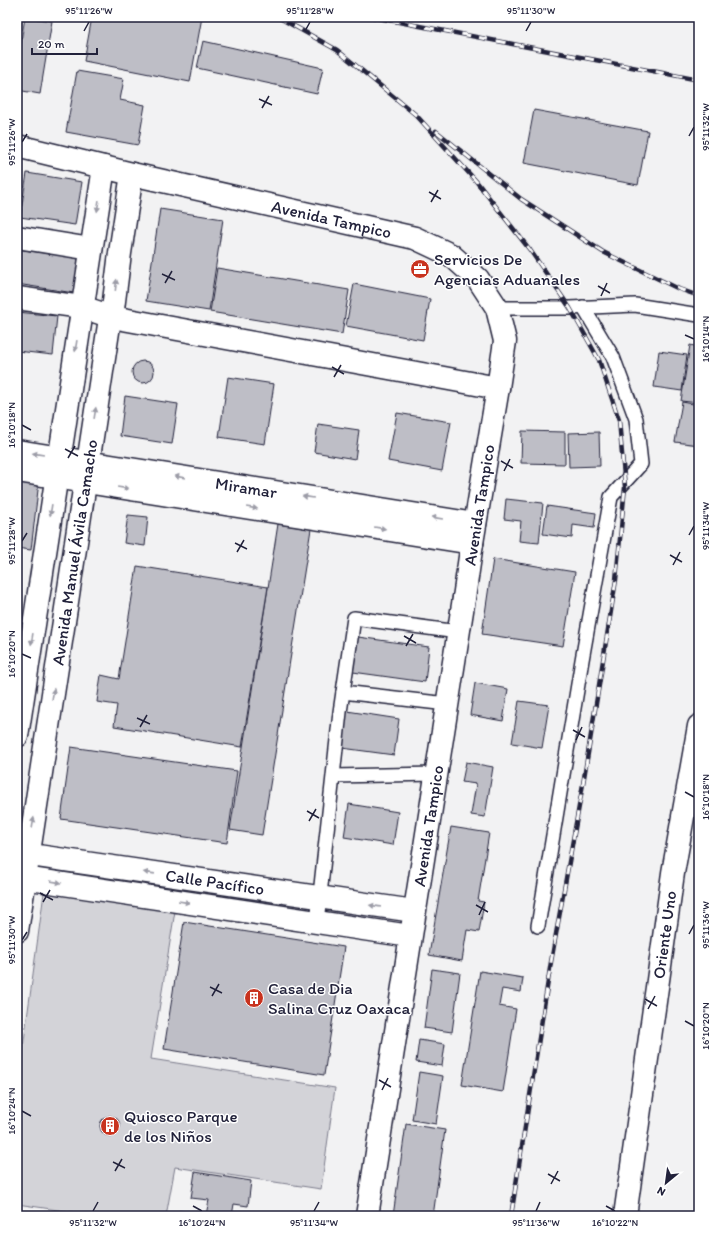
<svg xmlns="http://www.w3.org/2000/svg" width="716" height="1233" viewBox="0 0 716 1233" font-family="Itim,sans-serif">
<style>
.green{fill:#d3d3d8;stroke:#7a7a8a}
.building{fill:#bebec6;stroke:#22223b}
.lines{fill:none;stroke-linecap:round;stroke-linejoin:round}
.service-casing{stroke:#22223b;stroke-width:16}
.minor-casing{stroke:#22223b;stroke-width:25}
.secondary-casing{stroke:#22223b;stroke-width:25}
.primary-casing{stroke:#22223b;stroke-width:25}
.service{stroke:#fff;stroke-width:13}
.minor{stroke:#fff;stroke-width:22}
.secondary{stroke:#fff;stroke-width:22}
.primary{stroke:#fff;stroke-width:22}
.rail-casing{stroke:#22223b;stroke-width:4.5}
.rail{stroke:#fff;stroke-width:3;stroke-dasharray:9;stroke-linecap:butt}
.oneway{fill:#9c9ca7}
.ticks{fill:none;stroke:#22223b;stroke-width:1.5}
.labels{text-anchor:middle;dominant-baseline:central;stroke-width:3;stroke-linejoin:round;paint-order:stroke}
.street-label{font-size:17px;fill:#22223b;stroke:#fff}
.poi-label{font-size:17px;fill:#22223b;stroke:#fff;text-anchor:start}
.neatline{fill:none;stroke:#22223b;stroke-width:1.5}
.ticks-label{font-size:10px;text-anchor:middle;fill:#22223b}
</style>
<rect width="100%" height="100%" fill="#f2f2f3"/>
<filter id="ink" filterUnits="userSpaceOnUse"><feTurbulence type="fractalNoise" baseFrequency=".025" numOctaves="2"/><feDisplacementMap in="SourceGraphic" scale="8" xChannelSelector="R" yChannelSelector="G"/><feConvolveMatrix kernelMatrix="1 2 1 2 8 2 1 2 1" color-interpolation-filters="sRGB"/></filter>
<g filter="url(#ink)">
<polygon class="green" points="44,893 175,911 151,1059 335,1088 321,1189 175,1167 166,1216 99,1216 17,1204 17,1092"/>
<g class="building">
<polygon points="25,17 52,21 40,94 17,90 17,66"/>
<polygon points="92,17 202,17 190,82 84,61"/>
<polygon points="203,41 323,68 317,94 197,68"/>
<polygon points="77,71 124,79 120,100 145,105 138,145 66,132"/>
<polygon points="534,110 648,131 638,185 524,163"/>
<polygon points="27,173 82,182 75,225 20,217"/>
<polygon points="160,209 223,219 209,311 146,301"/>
<polygon points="17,249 79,258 74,293 17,284"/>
<polygon points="217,268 349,290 342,334 210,312"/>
<polygon points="354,284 430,299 423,340 346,326"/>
<polygon points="17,312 57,316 53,355 17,351"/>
<polygon points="690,345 699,347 699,403 681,401"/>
<polygon points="659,351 687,355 682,391 654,387"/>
<circle cx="143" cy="372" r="11"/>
<polygon points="228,377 274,384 265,444 219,437"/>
<polygon points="125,396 178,404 172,444 120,436"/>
<polygon points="682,402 699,405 699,445 675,442"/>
<polygon points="397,413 451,422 442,471 388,461"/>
<polygon points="318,424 359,430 355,459 314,452"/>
<polygon points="522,431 565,432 565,464 521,463"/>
<polygon points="599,432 600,466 569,467 568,433"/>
<polygon points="17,478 39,481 31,550 17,548"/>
<polygon points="506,499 543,503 539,543 519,541 521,521 504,519"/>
<polygon points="547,506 596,513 594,528 573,525 572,538 543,534"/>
<polygon points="128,515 148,517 145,546 124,543"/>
<polygon points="278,524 311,529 262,835 230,830"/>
<polygon points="493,559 575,572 563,646 482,634"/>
<polygon points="137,566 268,587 242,747 114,726 117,705 97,702 101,675 119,679"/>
<polygon points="358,637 429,647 425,682 353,672"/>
<polygon points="475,683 508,689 503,721 470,715"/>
<polygon points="519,701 549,705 542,748 512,743"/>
<polygon points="347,711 399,719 394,755 342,748"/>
<polygon points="71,747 237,771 227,843 61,819"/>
<polygon points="466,762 493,767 485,817 471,815 476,784 462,782"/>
<polygon points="349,804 398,812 393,845 344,837"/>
<polygon points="451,827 489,833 478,901 484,902 479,932 467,930 462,961 429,955"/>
<polygon points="184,922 344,947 324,1075 164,1049"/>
<polygon points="432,969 460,973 452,1032 424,1028"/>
<polygon points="480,971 523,978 521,992 502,989 499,1006 516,1009 503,1092 462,1085"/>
<polygon points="419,1040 445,1044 442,1066 416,1062"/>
<polygon points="419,1072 443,1076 436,1124 412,1120"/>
<circle cx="110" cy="1126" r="10"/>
<polygon points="406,1124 445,1130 433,1216 393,1216"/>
<polygon points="195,1172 251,1181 248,1206 234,1204 232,1216 179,1216 179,1211 206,1215 209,1200 191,1198"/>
</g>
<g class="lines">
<defs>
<g id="service">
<polyline points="497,308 570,308 635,305 699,315"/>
<polyline points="343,692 447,704"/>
<polyline points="334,776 436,774"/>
<polyline points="317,922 340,712 354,618 458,632"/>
<polyline points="538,926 582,660 611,497 641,464 636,419 613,357 583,307"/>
</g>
<g id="minor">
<polyline points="17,237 91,249"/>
<polyline points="17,298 82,307 112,317 498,388"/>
<path id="s1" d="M17,451l458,73"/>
<polyline points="17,471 472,543"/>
<polyline points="17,736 104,167"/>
<path id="s2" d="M17,853l397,58"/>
<polyline points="17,877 410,936"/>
<path id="s3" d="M17,931l92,-606 3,-8 8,-64 12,-79"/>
<path id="s4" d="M625,1216l48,-343 26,-147"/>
</g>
<g id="secondary">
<path id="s5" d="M17,146l115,28 283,64 36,17 27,24 19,29 8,33 -7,47 -26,155"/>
<path id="s6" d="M367,1216l97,-618"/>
</g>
<polyline id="primary" points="464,598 472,543"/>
</defs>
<use href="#service" class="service-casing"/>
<use href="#minor" class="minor-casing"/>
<use href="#secondary" class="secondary-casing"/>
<use href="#primary" class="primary-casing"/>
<use href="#service" class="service"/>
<use href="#minor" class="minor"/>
<use href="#secondary" class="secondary"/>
<use href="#primary" class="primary"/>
<defs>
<g id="rail">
<polyline points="278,17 337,50 416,115 476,181 530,250 570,308 599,360 619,420 625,487 616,580 583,784 551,962 511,1216"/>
<polyline points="373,17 699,80"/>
<polyline points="436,131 521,199 603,252 679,289 699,296"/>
</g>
</defs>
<use href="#rail" class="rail-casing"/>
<use href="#rail" class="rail"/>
</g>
<defs><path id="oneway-solid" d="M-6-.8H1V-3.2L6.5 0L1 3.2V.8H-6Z"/></defs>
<g class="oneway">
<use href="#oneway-solid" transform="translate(98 206) rotate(99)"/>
<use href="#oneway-solid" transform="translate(116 285) rotate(-83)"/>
<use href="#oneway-solid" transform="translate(76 346) rotate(99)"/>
<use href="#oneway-solid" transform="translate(95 413) rotate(-81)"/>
<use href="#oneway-solid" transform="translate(38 454) rotate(-171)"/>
<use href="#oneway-solid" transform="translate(180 477) rotate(-171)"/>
<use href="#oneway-solid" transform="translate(123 488) rotate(9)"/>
<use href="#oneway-solid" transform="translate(308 497) rotate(-171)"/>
<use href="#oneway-solid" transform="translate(252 508) rotate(9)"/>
<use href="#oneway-solid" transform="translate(51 510) rotate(99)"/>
<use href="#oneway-solid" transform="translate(437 518) rotate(-171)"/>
<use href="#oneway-solid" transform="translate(380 528) rotate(9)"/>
<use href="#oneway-solid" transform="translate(32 639) rotate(99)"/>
<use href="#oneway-solid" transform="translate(53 694) rotate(-81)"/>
<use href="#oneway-solid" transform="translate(33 823) rotate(-81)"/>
<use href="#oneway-solid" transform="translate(149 873) rotate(-172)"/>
<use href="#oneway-solid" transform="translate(56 882) rotate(9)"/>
<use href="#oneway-solid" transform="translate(184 902) rotate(9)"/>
<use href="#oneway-solid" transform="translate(375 906) rotate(-172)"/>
</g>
</g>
<path class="ticks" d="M84,31l5,-9M305,31l5,-9M526,31l5,-9M259,99l13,6M262,108l7,-12M689,136l5,-9M22,142l5,-8M429,192l12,7M431,202l7,-12M162,274l13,6M165,283l7,-12M598,286l12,7M601,296l6,-13M685,335l9,4M332,367l12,7M334,377l7,-12M22,425l9,5M65,449l13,7M68,458l7,-12M501,461l12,7M504,471l6,-12M689,535l5,-9M22,541l5,-8M235,543l12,6M237,552l7,-12M670,555l12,7M673,565l7,-13M404,636l12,7M406,646l7,-12M22,654l9,4M137,718l13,6M140,727l7,-12M573,730l12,7M576,740l6,-13M685,792l9,5M307,811l12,7M309,821l7,-12M40,893l13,7M43,902l7,-12M476,905l12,7M479,915l6,-13M689,934l5,-9M22,940l5,-8M210,987l12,6M212,996l7,-12M645,999l12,7M648,1009l7,-13M685,1021l9,5M379,1080l12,7M382,1090l6,-12M22,1111l9,5M113,1162l12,6M115,1171l7,-12M548,1174l12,7M551,1184l7,-13M193,1206l9,5M606,1206l9,5M93,1211l5,-9M314,1211l5,-9M536,1211l4,-9"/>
<defs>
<symbol id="office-disc" viewBox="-11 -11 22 22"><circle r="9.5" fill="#c8321e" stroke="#fff"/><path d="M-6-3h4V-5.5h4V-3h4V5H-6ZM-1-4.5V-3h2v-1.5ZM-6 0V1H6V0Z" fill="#fff"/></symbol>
<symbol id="building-disc" viewBox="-11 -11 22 22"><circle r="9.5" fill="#c8321e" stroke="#fff"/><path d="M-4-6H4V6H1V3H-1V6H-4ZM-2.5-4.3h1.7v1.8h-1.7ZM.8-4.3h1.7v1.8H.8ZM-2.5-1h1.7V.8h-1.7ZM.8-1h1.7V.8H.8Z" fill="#fff"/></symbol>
</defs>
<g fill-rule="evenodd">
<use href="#office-disc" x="409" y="258" width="22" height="22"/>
<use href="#building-disc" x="243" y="987" width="22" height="22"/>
<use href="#building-disc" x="99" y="1115" width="22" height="22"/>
</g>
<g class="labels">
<g class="street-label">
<text stroke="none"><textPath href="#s5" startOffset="323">Avenida Tampico</textPath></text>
<text stroke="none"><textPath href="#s1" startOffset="232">Miramar</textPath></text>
<text transform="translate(479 505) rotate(-81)">Avenida Tampico</text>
<text stroke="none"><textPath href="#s3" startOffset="383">Avenida Manuel Ávila Camacho</textPath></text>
<text stroke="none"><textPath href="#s6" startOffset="395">Avenida Tampico</textPath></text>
<text stroke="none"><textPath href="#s2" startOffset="200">Calle Pacífico</textPath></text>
<text stroke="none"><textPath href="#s4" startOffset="284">Oriente Uno</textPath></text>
</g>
<g class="poi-label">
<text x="434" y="259">Servicios De<tspan x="434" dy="20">Agencias Aduanales</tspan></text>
<text x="268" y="988">Casa de Dia<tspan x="268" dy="20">Salina Cruz Oaxaca</tspan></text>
<text x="124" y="1116">Quiosco Parque<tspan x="124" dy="20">de los Niños</tspan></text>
</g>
</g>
<rect width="716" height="1233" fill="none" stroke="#fff" stroke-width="44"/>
<g transform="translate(666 1183) rotate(209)" stroke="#ffffff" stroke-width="3" paint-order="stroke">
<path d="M0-3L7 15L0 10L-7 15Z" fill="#22223b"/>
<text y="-6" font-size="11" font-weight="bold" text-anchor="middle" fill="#22223b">N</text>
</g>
<path d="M32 48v6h65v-6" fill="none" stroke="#22223b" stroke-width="2"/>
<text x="38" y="48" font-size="12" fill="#22223b" stroke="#ffffff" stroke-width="3" paint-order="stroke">20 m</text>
<rect x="22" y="22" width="672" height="1189" class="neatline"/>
<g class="ticks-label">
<text x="89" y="14">95°11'26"W</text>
<text x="310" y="14">95°11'28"W</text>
<text x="531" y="14">95°11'30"W</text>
<text transform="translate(705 127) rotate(-90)" y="4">95°11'32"W</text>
<text transform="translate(11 142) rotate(-90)" y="4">95°11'26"W</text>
<text transform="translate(705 339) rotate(-90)" y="4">16°10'14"N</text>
<text transform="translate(11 425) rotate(-90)" y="4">16°10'18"N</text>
<text transform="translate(705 526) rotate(-90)" y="4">95°11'34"W</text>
<text transform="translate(11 541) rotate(-90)" y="4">95°11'28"W</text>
<text transform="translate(11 654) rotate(-90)" y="4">16°10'20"N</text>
<text transform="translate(705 797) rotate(-90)" y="4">16°10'18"N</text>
<text transform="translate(705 925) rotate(-90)" y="4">95°11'36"W</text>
<text transform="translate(11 940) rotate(-90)" y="4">95°11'30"W</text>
<text transform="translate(705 1026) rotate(-90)" y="4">16°10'20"N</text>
<text transform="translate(11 1111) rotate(-90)" y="4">16°10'24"N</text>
<text x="93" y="1226">95°11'32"W</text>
<text x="202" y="1226">16°10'24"N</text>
<text x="314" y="1226">95°11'34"W</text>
<text x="536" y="1226">95°11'36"W</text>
<text x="615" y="1226">16°10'22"N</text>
</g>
</svg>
